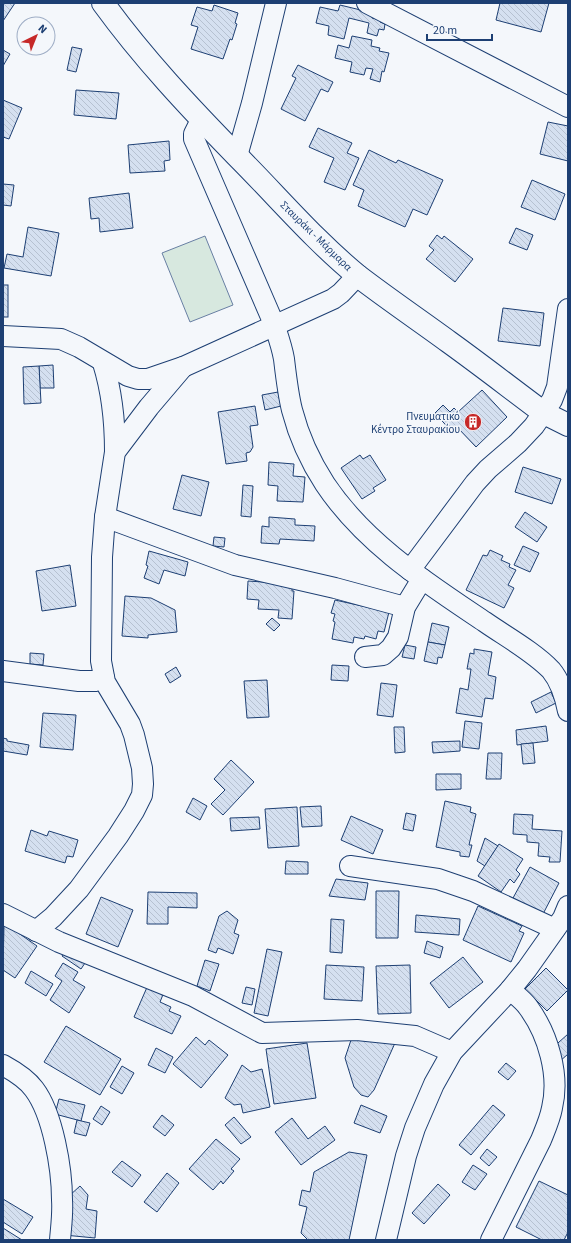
<svg xmlns="http://www.w3.org/2000/svg" width="571" height="1243" viewBox="0 0 571 1243" font-family="'Source Sans 3',sans-serif">
<style>
.grass{fill:#d7e8df;stroke:#687fa3}
.building{fill:url(#building-back-hatch);stroke:#1d3f73}
.lines{fill:none;stroke-linecap:round;stroke-linejoin:round}
.minor-casing{stroke:#1d3f73;stroke-width:22}
.tertiary-casing{stroke:#1d3f73;stroke-width:24}
.minor{stroke:#f4f7fb;stroke-width:20}
.tertiary{stroke:#f4f7fb;stroke-width:22}
.labels{text-anchor:middle;dominant-baseline:central;stroke-width:3;stroke-linejoin:round;paint-order:stroke}
.street-label{font-size:11px;fill:#1d3f73;stroke:#f4f7fb}
.poi-label{font-size:11px;fill:#1d3f73;stroke:#f4f7fb;text-anchor:end}
</style>
<defs>
<pattern id="building-back-hatch" width="6" height="6" patternUnits="userSpaceOnUse"><rect width="6" height="6" fill="#d5e0f0"/><path d="M-1 5l2 2M0 0l6 6M5-1l2 2" fill="none" stroke="#b6c1d1"/></pattern>
</defs>
<rect width="100%" height="100%" fill="#f4f7fb"/>
<polygon class="grass" points="205,236 233,305 190,322 162,253"/>
<g class="building">
<polygon points="3,3 15,3 3,21"/>
<polygon points="500,3 549,3 541,32 496,20"/>
<polygon points="214,5 238,13 235,23 237,24 232,40 230,39 223,59 191,49 198,27 191,25 197,7 212,11"/>
<polygon points="340,5 373,13 372,18 381,20 380,22 385,24 384,30 379,29 377,36 367,33 369,23 349,18 344,39 328,35 329,26 316,23 320,7 338,11"/>
<polygon points="352,36 372,40 371,46 380,48 379,51 389,53 384,72 382,71 380,82 370,79 373,69 366,68 364,75 350,72 352,62 335,58 338,45 349,48"/>
<polygon points="72,47 82,49 76,72 67,70"/>
<polygon points="3,50 10,54 3,66"/>
<polygon points="298,65 333,82 328,92 321,89 305,121 281,109 296,78 292,76"/>
<polygon points="76,90 119,93 116,119 74,115"/>
<polygon points="3,100 22,108 9,139 3,137"/>
<polygon points="548,122 568,126 568,161 540,154"/>
<polygon points="318,128 352,143 347,153 359,158 345,190 324,182 334,158 309,147"/>
<polygon points="169,141 170,160 164,161 165,171 130,173 128,145"/>
<polygon points="369,150 396,163 398,160 443,180 427,215 413,209 405,227 358,206 364,190 353,185"/>
<polygon points="532,180 565,194 555,220 521,207"/>
<polygon points="3,184 14,185 11,206 3,205"/>
<polygon points="129,193 133,228 100,232 99,218 91,219 89,198"/>
<polygon points="28,227 59,233 51,276 4,268 7,254 23,257"/>
<polygon points="516,228 533,235 527,250 509,243"/>
<polygon points="437,235 442,239 444,236 473,259 455,282 426,259 434,250 429,246"/>
<rect x="3" y="285" width="5" height="32"/>
<polygon points="503,308 544,313 540,346 498,341"/>
<polygon points="53,365 54,388 40,388 39,366"/>
<polygon points="39,366 41,403 24,404 23,367"/>
<polygon points="482,390 507,417 476,447 457,427 452,432 435,413 443,405 450,412 454,408 458,412"/>
<polygon points="278,392 281,406 265,410 262,395"/>
<polygon points="255,406 258,425 250,426 253,447 250,452 246,453 247,461 226,464 218,412"/>
<polygon points="360,455 363,459 370,455 386,480 373,488 375,491 362,499 341,468"/>
<polygon points="269,462 294,464 293,476 305,477 303,502 277,501 278,486 268,485"/>
<polygon points="523,467 561,479 552,504 515,492"/>
<polygon points="182,475 209,482 201,516 173,509"/>
<polygon points="243,485 253,486 251,517 241,516"/>
<polygon points="525,512 547,527 537,542 515,527"/>
<polygon points="269,517 295,519 295,525 315,526 314,541 280,539 279,544 261,543 262,526 269,527"/>
<polygon points="214,537 225,538 224,547 213,546"/>
<polygon points="523,546 539,553 530,572 514,565"/>
<polygon points="490,550 503,556 501,560 510,564 509,567 516,570 508,585 514,588 504,608 466,590 483,555 487,556"/>
<polygon points="149,551 188,562 185,576 164,570 159,584 144,578 148,566 146,565"/>
<polygon points="70,565 76,606 42,611 36,571"/>
<polygon points="248,581 292,584 292,591 294,591 292,619 278,618 279,610 258,609 259,600 247,599"/>
<polygon points="125,596 151,598 175,610 177,632 148,635 148,638 122,636"/>
<polygon points="335,600 389,612 384,632 378,631 376,639 365,636 364,639 354,637 353,643 332,639 335,622 333,621 335,614 331,613"/>
<polygon points="272,618 280,625 274,631 266,624"/>
<polygon points="432,623 449,627 445,645 428,642"/>
<polygon points="428,642 445,645 442,658 438,657 437,664 424,661"/>
<polygon points="405,645 416,647 414,659 402,657"/>
<polygon points="474,649 492,652 488,675 496,677 493,699 485,698 482,717 456,713 460,688 468,690 471,669 467,669 470,653 474,654"/>
<polygon points="30,653 44,654 43,665 30,664"/>
<polygon points="332,665 349,666 348,681 331,680"/>
<polygon points="176,667 181,676 170,683 165,674"/>
<polygon points="267,680 269,717 247,718 244,681"/>
<polygon points="381,683 397,685 393,717 377,715"/>
<polygon points="551,692 556,703 536,713 531,702"/>
<polygon points="43,713 76,715 73,750 40,747"/>
<polygon points="465,721 482,723 479,749 462,747"/>
<polygon points="546,726 548,741 517,745 516,730"/>
<polygon points="394,727 404,727 405,752 395,753"/>
<polygon points="3,738 7,739 7,741 29,745 27,755 3,751"/>
<polygon points="460,741 460,751 433,753 432,742"/>
<polygon points="533,743 535,763 523,764 521,744"/>
<polygon points="488,753 502,753 501,779 486,779"/>
<polygon points="231,760 254,782 223,815 211,804 225,790 214,779"/>
<polygon points="436,774 461,774 461,789 436,790"/>
<polygon points="193,798 207,806 200,820 186,812"/>
<polygon points="445,801 471,807 470,812 476,814 469,845 472,845 469,857 460,856 460,852 436,847"/>
<polygon points="321,806 322,826 302,827 300,807"/>
<polygon points="297,807 299,846 268,848 265,809"/>
<polygon points="406,813 416,815 413,831 403,829"/>
<polygon points="514,814 533,815 532,829 562,831 560,862 549,862 550,857 538,856 539,843 527,842 527,835 513,834"/>
<polygon points="351,816 383,830 373,854 341,840"/>
<polygon points="259,817 260,829 231,831 230,818"/>
<polygon points="31,830 47,836 49,831 78,840 73,857 67,856 65,863 25,851"/>
<polygon points="485,838 498,846 485,866 477,861"/>
<polygon points="499,844 523,859 516,870 520,874 514,883 510,879 501,892 478,876"/>
<polygon points="286,861 308,862 308,874 285,874"/>
<polygon points="530,867 559,883 543,914 513,898"/>
<polygon points="336,879 368,883 365,900 329,896"/>
<polygon points="376,891 399,891 398,938 376,938"/>
<polygon points="148,892 197,893 197,908 168,907 168,924 147,924"/>
<polygon points="101,897 133,910 118,947 86,934"/>
<polygon points="478,906 522,926 519,931 524,933 511,962 463,940"/>
<polygon points="227,911 238,920 234,933 239,935 233,954 218,948 216,953 208,950 219,916"/>
<polygon points="416,915 460,919 459,935 415,932"/>
<polygon points="331,919 344,920 342,953 330,952"/>
<polygon points="4,923 37,946 15,978 3,970"/>
<polygon points="427,941 443,947 440,958 424,953"/>
<polygon points="68,947 87,960 81,969 62,956"/>
<polygon points="267,949 282,952 268,1016 254,1013"/>
<polygon points="463,957 483,982 449,1008 430,983"/>
<polygon points="205,960 219,964 210,991 197,986"/>
<polygon points="63,963 78,972 73,980 85,987 69,1013 50,1000 62,981 55,976"/>
<polygon points="326,965 364,967 362,1001 324,999"/>
<polygon points="410,965 411,1013 378,1014 376,966"/>
<polygon points="546,968 568,990 547,1011 525,989"/>
<polygon points="31,971 53,984 46,996 25,983"/>
<polygon points="148,985 164,992 160,1002 171,1007 169,1011 181,1016 172,1034 134,1017"/>
<polygon points="246,987 255,989 252,1005 242,1003"/>
<polygon points="66,1026 121,1059 100,1095 44,1062"/>
<polygon points="568,1034 568,1054 559,1062 549,1051"/>
<polygon points="196,1037 205,1045 209,1040 228,1055 201,1088 173,1064"/>
<polygon points="352,1037 395,1043 374,1090 368,1097 361,1095 354,1087 345,1058"/>
<polygon points="307,1043 316,1098 274,1104 266,1049"/>
<polygon points="156,1048 173,1057 165,1073 148,1065"/>
<polygon points="506,1063 516,1071 508,1080 498,1072"/>
<polygon points="242,1065 251,1072 262,1069 270,1107 243,1113 241,1104 234,1105 225,1098"/>
<polygon points="122,1066 134,1073 122,1094 110,1087"/>
<polygon points="59,1099 85,1105 81,1121 55,1114"/>
<polygon points="361,1105 387,1116 380,1133 354,1123"/>
<polygon points="493,1105 505,1115 471,1155 459,1145"/>
<polygon points="101,1106 110,1112 102,1125 93,1119"/>
<polygon points="162,1115 174,1125 165,1136 153,1127"/>
<polygon points="234,1117 251,1137 241,1144 225,1125"/>
<polygon points="292,1118 308,1139 325,1126 335,1140 301,1165 275,1132"/>
<polygon points="77,1120 90,1123 86,1136 74,1133"/>
<polygon points="216,1139 240,1159 231,1169 234,1171 223,1184 221,1181 213,1190 189,1169"/>
<polygon points="487,1149 497,1157 489,1166 480,1158"/>
<polygon points="349,1152 367,1155 349,1240 308,1240 301,1233 307,1207 299,1205 302,1190 310,1192 314,1172"/>
<polygon points="122,1161 141,1175 132,1187 112,1172"/>
<polygon points="473,1165 487,1174 475,1190 462,1182"/>
<polygon points="167,1173 179,1183 157,1212 144,1202"/>
<polygon points="539,1181 568,1195 568,1232 564,1240 542,1240 516,1227"/>
<polygon points="438,1184 450,1195 424,1224 412,1213"/>
<polygon points="80,1186 88,1195 86,1209 97,1211 95,1238 64,1235 69,1196"/>
<polygon points="3,1199 33,1217 22,1234 3,1222"/>
<polygon points="3,1228 22,1240 3,1240"/>
</g>
<g class="lines">
<defs>
<g id="minor">
<polyline points="367,3 568,107"/>
<path d="M201,120l-7,14v5l80,185c4,12 8,23 10,35 2,17 4,35 8,51 7,27 18,51 33,74 40,60 102,99 160,138 20,14 49,30 66,48 10,12 14,26 17,41"/>
<polyline points="237,156 252,103 276,3"/>
<polyline points="3,336 61,339 79,347 128,376 138,379 148,379 183,367 333,299 341,293 358,275"/>
<path d="M103,363c9,29 12,58 12,89"/>
<polyline points="105,517 235,565 335,588 405,607"/>
<polyline points="410,570 475,483 488,469 518,443 534,426 552,400 557,387 568,309"/>
<polyline points="365,657 383,655 391,648 398,637 405,607 422,579"/>
<polyline points="3,671 79,681 95,681 104,678"/>
<polyline points="350,866 438,879 473,891 555,929"/>
<polyline points="3,914 59,942 193,996 262,1033 357,1030 415,1036 452,1052"/>
<polyline points="36,931 53,917 79,889 118,836 134,811 142,795 143,784 142,768 134,735 130,724 105,682 101,661 102,557 105,517 115,452 149,407 183,367"/>
<path d="M3,1065c11,6 23,13 31,24 19,25 28,80 28,111 1,14 -1,27 -2,40"/>
<polyline points="386,1240 406,1156 415,1128 434,1084 452,1052 510,990 527,969 563,918 568,906"/>
<path d="M491,1240l50,-100c4,-10 9,-21 11,-32 8,-33 -4,-74 -24,-101 -5,-7 -12,-12 -18,-17"/>
</g>
<path id="tertiary" d="M103,3c40,55 86,104 134,153 40,40 77,84 121,120 30,23 61,44 91,66 32,23 64,48 95,71l24,12"/>
</defs>
<use href="#minor" class="minor-casing"/>
<use href="#tertiary" class="tertiary-casing"/>
<use href="#minor" class="minor"/>
<use href="#tertiary" class="tertiary"/>
</g>
<defs>
<symbol id="building-disc" viewBox="-11 -11 22 22"><circle r="9.5" fill="#c62828" stroke="#f4f7fb"/><path d="M-4-6H4V6H1V3H-1V6H-4ZM-2.5-4.3h1.7v1.8h-1.7ZM.8-4.3h1.7v1.8H.8ZM-2.5-1h1.7V.8h-1.7ZM.8-1h1.7V.8H.8Z" fill="#fff"/></symbol>
</defs>
<g fill-rule="evenodd">
<use href="#building-disc" x="463" y="412" width="20" height="20"/>
</g>
<g class="labels">
<g class="street-label">
<text transform="translate(316 236) rotate(44)">Σταυράκι - Μάρμαρα</text>
</g>
<g class="poi-label">
<text x="460" y="416">Πνευματικό<tspan x="460" dy="13">Κέντρο Σταυρακίου</tspan></text>
</g>
</g>
<rect width="571" height="1243" fill="none" stroke="#1d3f73" stroke-width="8"/>
<g transform="translate(36 36) rotate(43)"><circle r="19" fill="#f4f7fb" stroke="#9eadc5"/>
<path d="M0-3L7 15L0 10L-7 15Z" fill="#c62828"/>
<text y="-6" font-size="11" font-weight="bold" text-anchor="middle" fill="#1d3f73">N</text>
</g>
<path d="M427 34v6h65v-6" fill="none" stroke="#1d3f73" stroke-width="2"/>
<text x="433" y="34" font-size="12" fill="#1d3f73" stroke="#f4f7fb" stroke-width="3" paint-order="stroke">20 m</text>
</svg>
